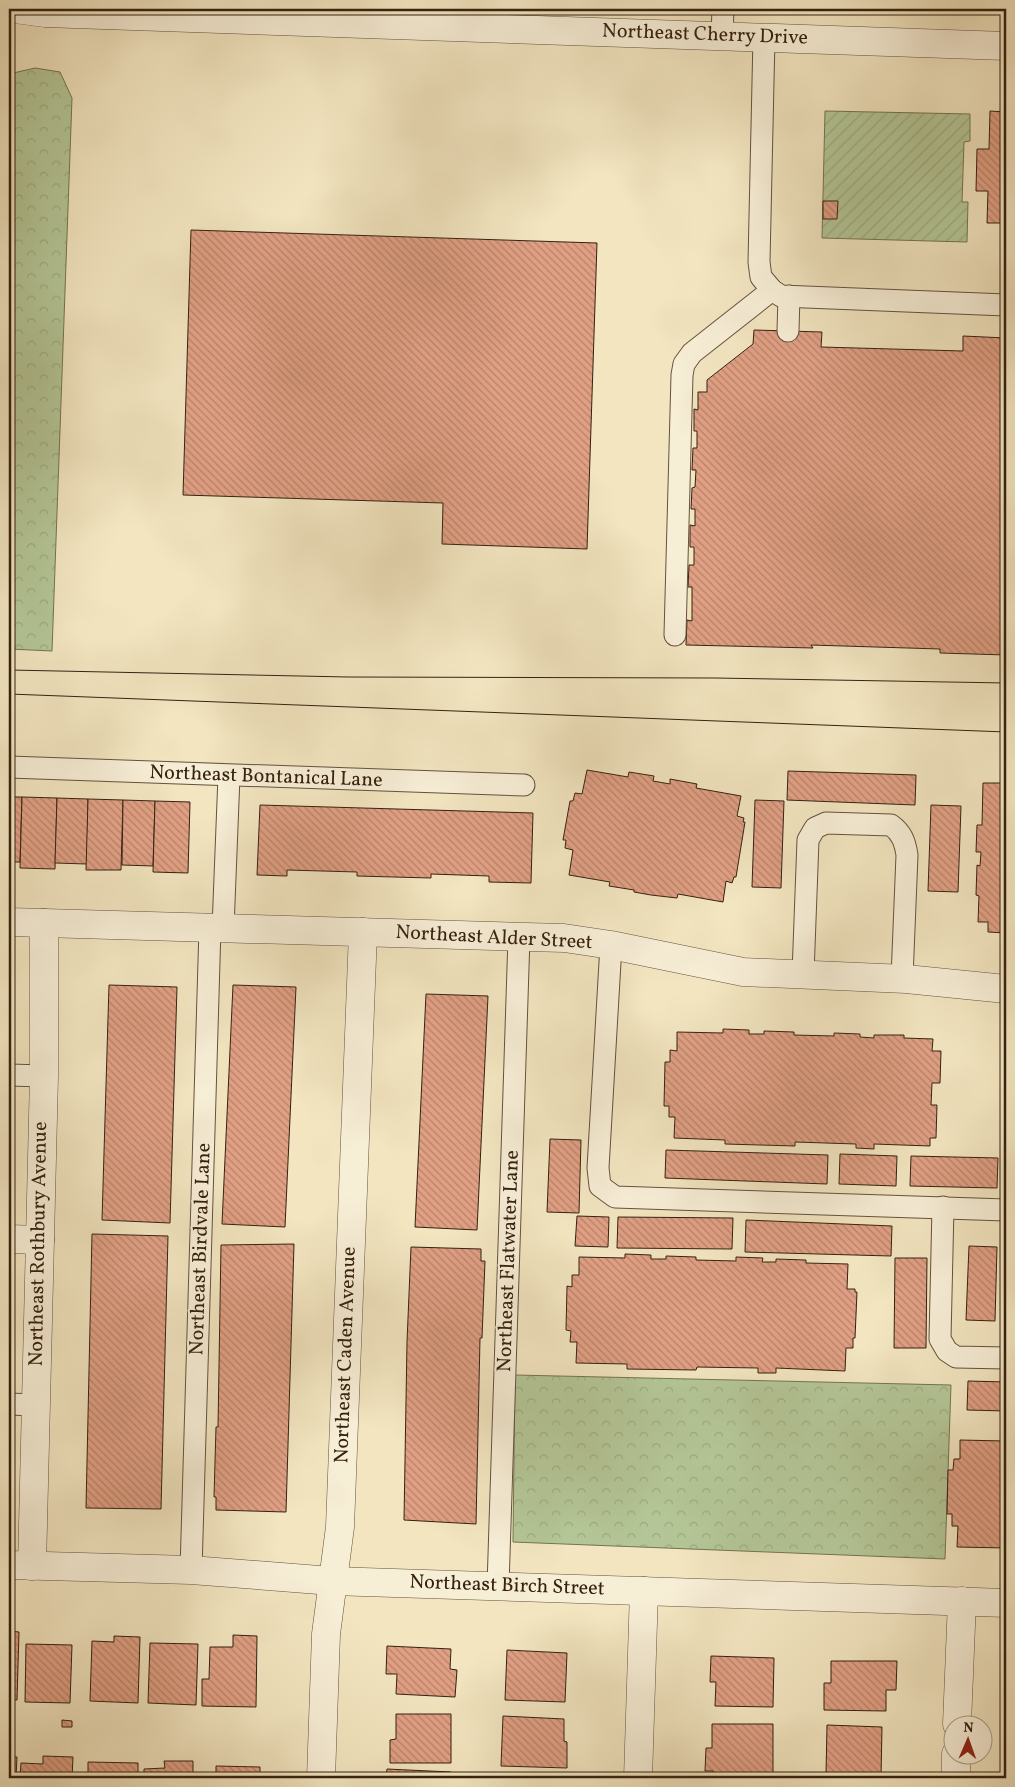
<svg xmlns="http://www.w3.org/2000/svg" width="1015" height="1787" viewBox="0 0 1015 1787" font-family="Vollkorn,serif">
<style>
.forest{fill:url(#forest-crowns);stroke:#747454}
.garden{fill:url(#garden-furrows);stroke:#747454}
.building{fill:url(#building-back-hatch);stroke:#352111}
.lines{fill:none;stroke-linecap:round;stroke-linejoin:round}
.service-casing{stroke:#64523d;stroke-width:23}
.minor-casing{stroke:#64523d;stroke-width:29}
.service{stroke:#f7eed6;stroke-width:21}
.minor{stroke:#f7eed6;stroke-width:28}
.tram{stroke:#352111;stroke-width:1}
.labels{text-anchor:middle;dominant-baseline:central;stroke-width:4;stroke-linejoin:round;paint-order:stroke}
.street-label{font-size:20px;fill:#352111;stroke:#f7eed6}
</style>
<defs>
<pattern id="forest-crowns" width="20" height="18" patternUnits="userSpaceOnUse" patternTransform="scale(1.25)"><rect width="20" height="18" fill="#b4c697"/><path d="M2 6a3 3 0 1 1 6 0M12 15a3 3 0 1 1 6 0" fill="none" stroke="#9baa81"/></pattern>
<pattern id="garden-furrows" width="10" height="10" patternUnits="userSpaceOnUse" patternTransform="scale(1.25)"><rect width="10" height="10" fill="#b4c697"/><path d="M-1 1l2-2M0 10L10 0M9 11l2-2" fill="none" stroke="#9baa81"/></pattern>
<pattern id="building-back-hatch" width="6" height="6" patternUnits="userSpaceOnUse" patternTransform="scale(1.25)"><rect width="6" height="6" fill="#e1a084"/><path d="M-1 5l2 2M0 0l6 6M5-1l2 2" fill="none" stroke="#b7826b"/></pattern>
</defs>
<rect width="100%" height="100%" fill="#f2e5c0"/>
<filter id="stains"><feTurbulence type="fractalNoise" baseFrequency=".004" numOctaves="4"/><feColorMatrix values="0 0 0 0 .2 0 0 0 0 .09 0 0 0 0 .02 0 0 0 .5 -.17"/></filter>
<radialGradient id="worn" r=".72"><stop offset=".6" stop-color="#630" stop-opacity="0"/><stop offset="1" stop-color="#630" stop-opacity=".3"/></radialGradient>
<g class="forest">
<polygon points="35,68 60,72 72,98 52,651 9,649 9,74"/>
<polygon points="515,1375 951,1385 945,1559 513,1542"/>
</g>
<polygon class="garden" points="825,111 970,114 970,141 964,142 962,202 968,202 967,242 822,238"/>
<g class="building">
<polygon points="990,111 1006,112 1006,223 987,223 988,191 976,191 977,149 989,149"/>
<polygon points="823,201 838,201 837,219 823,219"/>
<polygon points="191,230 597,243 587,549 442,544 443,503 183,495"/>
<polygon points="754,330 822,332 821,347 963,351 963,336 1006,338 1006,655 940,653 940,649 811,645 813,648 686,645 687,620 692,621 692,587 688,587 689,565 694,565 694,547 690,547 690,525 695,526 695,509 691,509 692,488 695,487 696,470 692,470 693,448 697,448 697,431 694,431 694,409 698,410 698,392 707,392 707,380 753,344"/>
<polygon points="587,770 628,777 629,772 654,776 653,781 670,784 670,779 697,784 696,788 741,796 737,816 744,818 743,822 745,822 736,877 734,877 732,883 726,881 723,902 678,894 677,898 651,895 634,892 634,890 609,886 610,882 569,875 573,850 565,848 566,840 563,840 570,801 573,801 575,793 582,794"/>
<polygon points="788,771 916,775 915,805 787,800"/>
<polygon points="983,783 1006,783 1006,933 988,932 988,922 978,922 979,896 976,895 977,865 980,866 981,852 976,852 977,825 982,825"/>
<polygon points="9,797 22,797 20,862 9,862"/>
<polygon points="22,797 57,798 55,869 20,868"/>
<polygon points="57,798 88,799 87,864 55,863"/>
<polygon points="88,799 123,800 121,870 86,870"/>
<polygon points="123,800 155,801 153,866 122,865"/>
<polygon points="755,800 784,801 781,888 752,887"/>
<polygon points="155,801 190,802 188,873 153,872"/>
<polygon points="260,805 533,813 531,883 489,882 489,876 431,874 431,878 357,876 357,872 287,870 287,876 257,875"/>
<polygon points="931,805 961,806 958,892 928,891"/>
<polygon points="109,985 177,987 170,1223 102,1220"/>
<polygon points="233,985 296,987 285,1227 222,1224"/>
<polygon points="426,994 488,996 477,1230 415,1227"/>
<polygon points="723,1029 749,1030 749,1034 764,1034 764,1031 794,1032 794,1035 834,1036 834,1033 860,1034 860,1037 874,1038 874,1035 904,1035 904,1038 933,1039 932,1051 941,1051 940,1083 932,1083 931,1105 937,1105 936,1138 930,1138 930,1146 874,1144 874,1149 856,1148 856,1144 795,1142 795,1146 725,1144 725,1140 674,1138 675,1117 669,1117 669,1106 664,1106 665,1062 670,1062 670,1050 677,1051 677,1032 723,1033"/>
<polygon points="550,1139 581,1140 579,1213 547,1212"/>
<polygon points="666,1150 828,1155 827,1184 665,1178"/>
<polygon points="840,1154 897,1156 896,1186 839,1184"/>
<polygon points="911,1156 998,1158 997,1188 910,1186"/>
<polygon points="577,1216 609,1217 608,1247 575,1246"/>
<polygon points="618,1217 733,1218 732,1249 617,1248"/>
<polygon points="746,1220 892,1226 891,1256 745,1252"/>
<polygon points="92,1234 168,1236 161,1509 86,1508"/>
<polygon points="294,1244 286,1512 216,1510 216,1497 214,1497 216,1427 218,1427 221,1245"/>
<polygon points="969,1246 997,1247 995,1321 966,1320"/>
<polygon points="411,1247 481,1249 481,1261 485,1261 482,1338 480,1338 476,1524 404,1520 407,1342"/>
<polygon points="625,1254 651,1255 651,1259 666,1259 666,1256 696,1257 696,1260 736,1261 736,1257 763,1258 762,1262 776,1262 776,1259 806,1260 806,1263 848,1264 847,1289 855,1289 855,1292 857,1292 855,1338 853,1338 853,1348 846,1348 845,1371 776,1368 776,1373 758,1373 758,1368 697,1367 696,1370 627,1369 627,1364 576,1363 577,1342 570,1342 571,1331 566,1330 567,1286 572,1287 572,1275 579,1275 579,1257 625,1258"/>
<polygon points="895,1258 927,1258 926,1348 894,1348"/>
<polygon points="968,1381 1006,1382 1006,1411 967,1410"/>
<polygon points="1005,1438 1006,1548 957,1547 958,1526 952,1526 952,1514 947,1514 948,1470 953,1470 954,1459 960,1459 960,1440 1005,1441"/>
<polygon points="9,1631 19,1632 17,1700 9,1699"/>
<polygon points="233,1635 257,1636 256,1707 202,1706 202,1679 209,1679 210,1647 233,1647"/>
<polygon points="114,1636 140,1637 138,1703 90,1701 92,1641 114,1642"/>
<polygon points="150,1643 198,1644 196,1705 148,1703"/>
<polygon points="26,1644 72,1645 70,1703 25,1702"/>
<polygon points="387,1646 451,1649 450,1669 457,1670 455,1697 396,1694 397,1674 386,1674"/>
<polygon points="507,1650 567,1653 565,1702 505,1700"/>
<polygon points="711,1656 774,1658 773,1707 715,1706 716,1682 710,1682"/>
<polygon points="831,1661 897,1661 896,1690 886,1690 886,1711 824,1710 824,1683 831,1683"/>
<polygon points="396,1714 451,1714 451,1763 390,1763 390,1740 396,1739"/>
<polygon points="503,1716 564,1719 564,1741 567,1742 567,1768 501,1766"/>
<polygon points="62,1720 72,1721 72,1727 62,1727"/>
<polygon points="712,1724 773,1724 773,1775 713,1774 713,1771 705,1771 706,1748 712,1748"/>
<polygon points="827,1725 882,1727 881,1777 826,1775"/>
<polygon points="43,1756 73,1757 72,1778 20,1778 21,1763 43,1764"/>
<polygon points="9,1757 17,1757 16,1778 9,1778"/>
<polygon points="164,1761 193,1761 193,1778 144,1778 144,1769 165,1768"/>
<polygon points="88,1762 138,1763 138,1778 88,1778"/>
<polygon points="216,1766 260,1767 260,1778 216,1778"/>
<polygon points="387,1769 451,1772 451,1778 386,1778"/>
<polygon points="504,1773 574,1775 573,1778 504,1778"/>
</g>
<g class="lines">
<defs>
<g id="service">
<polyline points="722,36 723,9"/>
<polyline points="764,37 759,262 761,277 772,290 781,296 1006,305"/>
<polyline points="788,331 789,296"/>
<polyline points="675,635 682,375 684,364 692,353 772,290"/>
<polyline points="9,767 524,785"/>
<polyline points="223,928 229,776"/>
<polyline points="611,945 598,1168 600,1186 615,1197 1006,1210"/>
<path d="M803,974l5,-134 7,-12 11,-5 65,2c11,8 14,17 16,30l-5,123"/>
<polyline points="9,1075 44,1076"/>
<polyline points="943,1207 940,1339 947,1351 956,1357 1006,1358"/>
<polyline points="9,1404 35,1405"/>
<polyline points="191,1570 210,928"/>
<polyline points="498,1586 519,937"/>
</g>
<g id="minor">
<polyline points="15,9 45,13 1006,46"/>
<polyline points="9,922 564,938 611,945 743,972 906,979 1006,989"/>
<polyline points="9,1239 40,1240"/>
<polyline points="9,1565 191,1570 332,1581 1006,1603"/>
<polyline points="32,1566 44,1076 44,923"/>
<polyline points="957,1724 962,1601"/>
<polyline points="321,1778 326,1634 340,1527 363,932"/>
<polyline points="638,1778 644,1591"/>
<polyline points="956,1778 956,1754"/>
</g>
</defs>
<use href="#service" class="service-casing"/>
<use href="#minor" class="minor-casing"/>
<use href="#service" class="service"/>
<use href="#minor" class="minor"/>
<g class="tram">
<polyline points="9,670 348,677 715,678 1006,683"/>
<polyline points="9,694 1006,732"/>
</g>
</g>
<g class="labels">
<g class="street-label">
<text transform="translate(705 35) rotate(2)">Northeast Cherry Drive</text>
<text transform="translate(266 777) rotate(2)">Northeast Bontanical Lane</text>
<text transform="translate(494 938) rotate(3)">Northeast Alder Street</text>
<text transform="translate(39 1244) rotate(-89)">Northeast Rothbury Avenue</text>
<text transform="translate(201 1249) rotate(-88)">Northeast Birdvale Lane</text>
<text transform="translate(509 1261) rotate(-88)">Northeast Flatwater Lane</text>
<text transform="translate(346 1355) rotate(-88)">Northeast Caden Avenue</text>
<text transform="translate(507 1586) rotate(2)">Northeast Birch Street</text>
</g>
</g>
<rect width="1015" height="1787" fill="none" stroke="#f2e5c0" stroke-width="30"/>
<rect x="10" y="10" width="995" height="1767" fill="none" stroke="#352111" stroke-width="2.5"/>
<rect x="15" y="15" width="985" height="1757" fill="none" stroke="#352111"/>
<g transform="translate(968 1740) rotate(2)"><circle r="24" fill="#f7eed6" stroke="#a99c87"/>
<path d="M0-4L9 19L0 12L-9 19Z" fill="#8f2418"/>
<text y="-8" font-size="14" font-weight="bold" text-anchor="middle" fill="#352111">N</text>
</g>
<rect width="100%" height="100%" filter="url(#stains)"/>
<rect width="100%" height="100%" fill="url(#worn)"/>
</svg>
